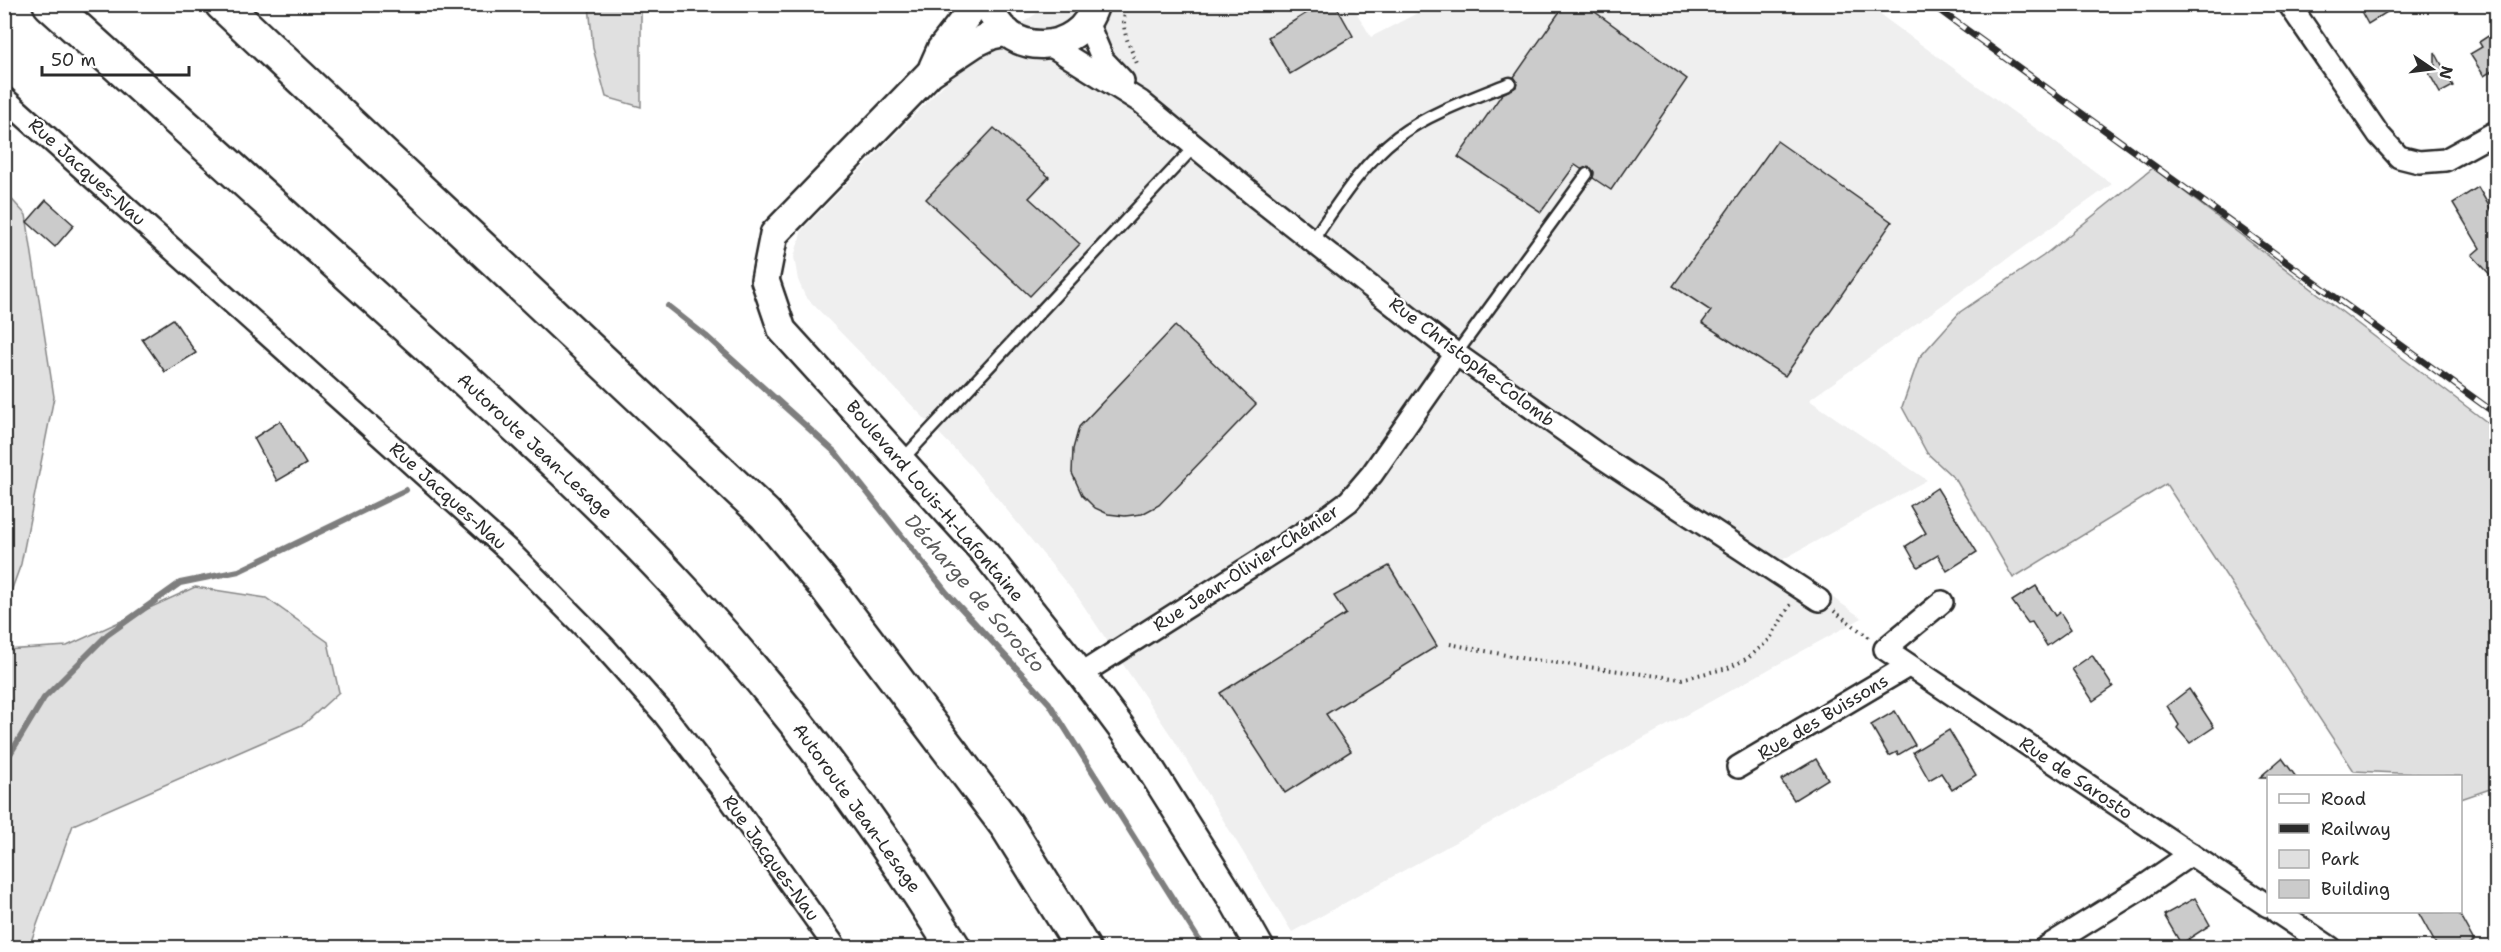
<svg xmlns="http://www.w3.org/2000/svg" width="2501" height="952" viewBox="0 0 2501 952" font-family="'Shantell Sans',sans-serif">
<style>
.built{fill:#efefef}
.green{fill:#e0e0e0;stroke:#868686;stroke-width:1.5}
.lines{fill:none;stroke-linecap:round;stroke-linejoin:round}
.stream{stroke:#7e7e7e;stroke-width:6}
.building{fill:#cbcbcb;stroke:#2b2b2b;stroke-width:1.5}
.service-casing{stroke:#2b2b2b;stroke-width:15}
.minor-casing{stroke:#2b2b2b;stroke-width:26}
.tertiary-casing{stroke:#2b2b2b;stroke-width:32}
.motorway-casing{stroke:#2b2b2b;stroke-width:38}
.path{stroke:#2b2b2b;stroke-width:4;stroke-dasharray:1.5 4.5;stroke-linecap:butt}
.service{stroke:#fff;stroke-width:10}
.minor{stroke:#fff;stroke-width:21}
.tertiary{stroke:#fff;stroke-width:27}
.motorway{stroke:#fff;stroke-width:33}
.rail-casing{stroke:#2b2b2b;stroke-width:7}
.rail{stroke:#fff;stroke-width:4.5;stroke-dasharray:14;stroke-linecap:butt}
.labels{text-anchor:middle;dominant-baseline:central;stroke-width:4.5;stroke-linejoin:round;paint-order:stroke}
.street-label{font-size:18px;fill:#2b2b2b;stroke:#fff}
.water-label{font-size:20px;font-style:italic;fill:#5c5c5c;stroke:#fff}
</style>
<rect width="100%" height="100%" fill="#fff"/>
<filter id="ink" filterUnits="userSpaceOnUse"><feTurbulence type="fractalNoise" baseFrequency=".0167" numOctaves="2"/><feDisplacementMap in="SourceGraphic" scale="12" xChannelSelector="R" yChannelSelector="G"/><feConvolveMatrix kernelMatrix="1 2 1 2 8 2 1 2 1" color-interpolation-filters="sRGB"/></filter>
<g filter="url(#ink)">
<polygon class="built" points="1049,5 1352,5 1371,37 1433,5 1867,5 2112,184 1809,400 1927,480 1780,561 1862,618 1292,932 1174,740 1077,596 971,466 805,296 798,280 794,257 802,230 969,59"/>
<g class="green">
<polygon points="589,5 641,5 641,107 606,97 593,48"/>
<polygon points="2153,168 2496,429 2496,787 2461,799 2460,776 2423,776 2418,774 2354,771 2166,484 2013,578 1956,480 1927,453 1902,407 1919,358 1960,312 2043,256"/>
<polygon points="5,192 26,215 54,397 21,564 5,608"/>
<polygon points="195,587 266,598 328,642 339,692 304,724 73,825 29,947 5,947 5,650 67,646"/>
</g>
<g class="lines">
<g class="stream">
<polyline points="668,306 706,336 836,453 947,593 1049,703 1204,948"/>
<polyline points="4,764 44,698 107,635 180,583 239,571 406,490"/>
</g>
</g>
<g class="building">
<polygon points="1321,4 1335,4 1353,36 1290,74 1268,37"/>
<polygon points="1565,4 1584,4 1687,79 1611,190 1593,178 1594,172 1591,168 1581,169 1575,165 1541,212 1458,157 1502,94 1516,87 1517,81 1514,77"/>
<polygon points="2357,4 2400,4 2368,24"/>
<polygon points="2496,31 2496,71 2495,69 2484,76 2470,54 2482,47 2479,42"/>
<polygon points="2435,52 2453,86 2440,93 2429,73 2435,70"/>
<polygon points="994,128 1049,177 1029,198 1080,244 1030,296 926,199"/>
<polygon points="1777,141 1892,222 1785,376 1702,323 1711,311 1673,286"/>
<polygon points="2478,187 2496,218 2496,281 2472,255 2480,248 2453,203"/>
<polygon points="46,200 74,225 55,247 27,222"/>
<polygon points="173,319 196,353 165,372 142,339"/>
<polygon points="1175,326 1256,404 1159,505 1142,514 1125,516 1108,514 1095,508 1082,495 1072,473 1073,449 1079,427"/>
<polygon points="280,421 306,464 277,481 254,438"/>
<polygon points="1937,488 1977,552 1947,571 1938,555 1918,567 1906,546 1926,533 1910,506"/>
<polygon points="1389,566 1437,646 1326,714 1351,751 1285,793 1220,693 1346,614 1334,596"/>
<polygon points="2036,586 2055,616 2060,612 2071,629 2047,646 2032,622 2028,623 2012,601"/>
<polygon points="2092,655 2113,687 2093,701 2072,669"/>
<polygon points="2189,689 2214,727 2190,743 2177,728 2179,725 2167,706"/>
<polygon points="1895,711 1915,745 1898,755 1897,752 1889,756 1871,725"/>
<polygon points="1949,730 1976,775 1952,790 1941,773 1929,780 1913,752"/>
<polygon points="2282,758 2296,777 2260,777"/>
<polygon points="1816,759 1828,779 1794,800 1781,780"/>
<polygon points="2195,898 2210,925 2181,944 2164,915"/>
<polygon points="2418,912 2458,912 2474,941 2463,948 2438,948"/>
</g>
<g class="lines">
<defs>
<g id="service">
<path d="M1312,241c25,-36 50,-77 85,-104 30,-23 78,-40 113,-54"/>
<polyline points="1456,354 1587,174"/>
<polyline points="902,460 1195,146"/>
</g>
<g id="minor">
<polyline points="2289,4 2379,135 2399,157 2419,162 2445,160 2496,132"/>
<polyline points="1087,22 1103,60 1123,81"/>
<polyline points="1050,45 1141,102 1255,196 1456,354 1603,458 1819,600"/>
<polyline points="4,98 509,551 604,647 663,713 730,799 836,948"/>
<polyline points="1942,602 1885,649 2268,906"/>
<polyline points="1081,674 1322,521 1349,501 1372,474 1456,354"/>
<polyline points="1738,767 1908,666"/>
<polyline points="2277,912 2331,948"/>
<polyline points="2045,948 2140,889 2191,854"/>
</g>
<g id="tertiary">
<path d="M989,4c14,55 92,53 106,0"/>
<polyline points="1007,32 992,35 975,43 930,73 774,234 765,280 782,330 985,553 1081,674 1143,757 1234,902 1260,948"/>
<polyline points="933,67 941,49 976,4"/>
</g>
<g id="motorway">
<path d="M50,4c119,108 238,216 357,323 96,87 193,173 281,269 99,108 188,227 266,352"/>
<polyline points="222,4 765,514 827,588 1007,826 1083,948"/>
</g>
</defs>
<use href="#service" class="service-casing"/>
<use href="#minor" class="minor-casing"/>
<use href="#tertiary" class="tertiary-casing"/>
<use href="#motorway" class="motorway-casing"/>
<g class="path">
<path d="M1127,4c-8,28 2,38 11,62"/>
<polyline points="1834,611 1871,639"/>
<polyline points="1450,644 1526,659 1681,679 1728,668 1748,658 1769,640 1791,604"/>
</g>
<use href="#service" class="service"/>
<use href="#minor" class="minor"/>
<use href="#tertiary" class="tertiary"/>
<use href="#motorway" class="motorway"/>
<defs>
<polyline id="rail" points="1931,4 2496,414"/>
</defs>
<use href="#rail" class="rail-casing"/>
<use href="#rail" class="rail"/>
</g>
</g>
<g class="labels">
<g class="street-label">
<text transform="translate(87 172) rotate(42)">Rue Jacques-Nau</text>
<text transform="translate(1472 362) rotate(37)">Rue Christophe-Colomb</text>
<text transform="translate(535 446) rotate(43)">Autoroute Jean-Lesage</text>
<text transform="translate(448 496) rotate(42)">Rue Jacques-Nau</text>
<text transform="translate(935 501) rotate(49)">Boulevard Louis-H.-Lafontaine</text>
<text transform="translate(1246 568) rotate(-33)">Rue Jean-Olivier-Chénier</text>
<text transform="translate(1823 717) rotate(-31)">Rue des Buissons</text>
<text transform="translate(2076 778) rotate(34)">Rue de Sarosto</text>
<text transform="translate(857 808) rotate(54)">Autoroute Jean-Lesage</text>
<text transform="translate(771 858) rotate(54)">Rue Jacques-Nau</text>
</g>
<g class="water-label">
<text transform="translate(975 593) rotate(49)">Décharge de Sorosto</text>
</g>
</g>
<rect width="2501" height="952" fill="none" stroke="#fff" stroke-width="24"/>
<rect x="12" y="12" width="2477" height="928" fill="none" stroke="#2b2b2b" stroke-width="2" filter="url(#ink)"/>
<rect x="2267" y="775" width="195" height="138" fill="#ffffff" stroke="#aaaaaa" stroke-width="1.5"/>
<rect x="2279" y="794" width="30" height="9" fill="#ffffff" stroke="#aaaaaa" stroke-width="1.5"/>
<text x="2321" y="805" font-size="18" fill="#2b2b2b">Road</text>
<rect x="2279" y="824" width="30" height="9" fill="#2b2b2b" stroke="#aaaaaa" stroke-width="1.5"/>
<text x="2321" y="835" font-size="18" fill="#2b2b2b">Railway</text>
<rect x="2279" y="850" width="30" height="18" fill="#e0e0e0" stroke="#aaaaaa" stroke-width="1.5"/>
<text x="2321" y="865" font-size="18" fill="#2b2b2b">Park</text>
<rect x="2279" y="880" width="30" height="18" fill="#cbcbcb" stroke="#aaaaaa" stroke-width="1.5"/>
<text x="2321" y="895" font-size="18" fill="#2b2b2b">Building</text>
<g transform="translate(2432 69) rotate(104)" stroke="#ffffff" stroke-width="4.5" paint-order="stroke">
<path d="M0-4.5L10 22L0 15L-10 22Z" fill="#2b2b2b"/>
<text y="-9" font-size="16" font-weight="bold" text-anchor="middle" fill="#2b2b2b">N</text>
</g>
<path d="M42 66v9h147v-9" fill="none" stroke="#2b2b2b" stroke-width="3"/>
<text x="51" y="66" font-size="18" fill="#2b2b2b" stroke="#ffffff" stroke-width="4.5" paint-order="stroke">50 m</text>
</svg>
